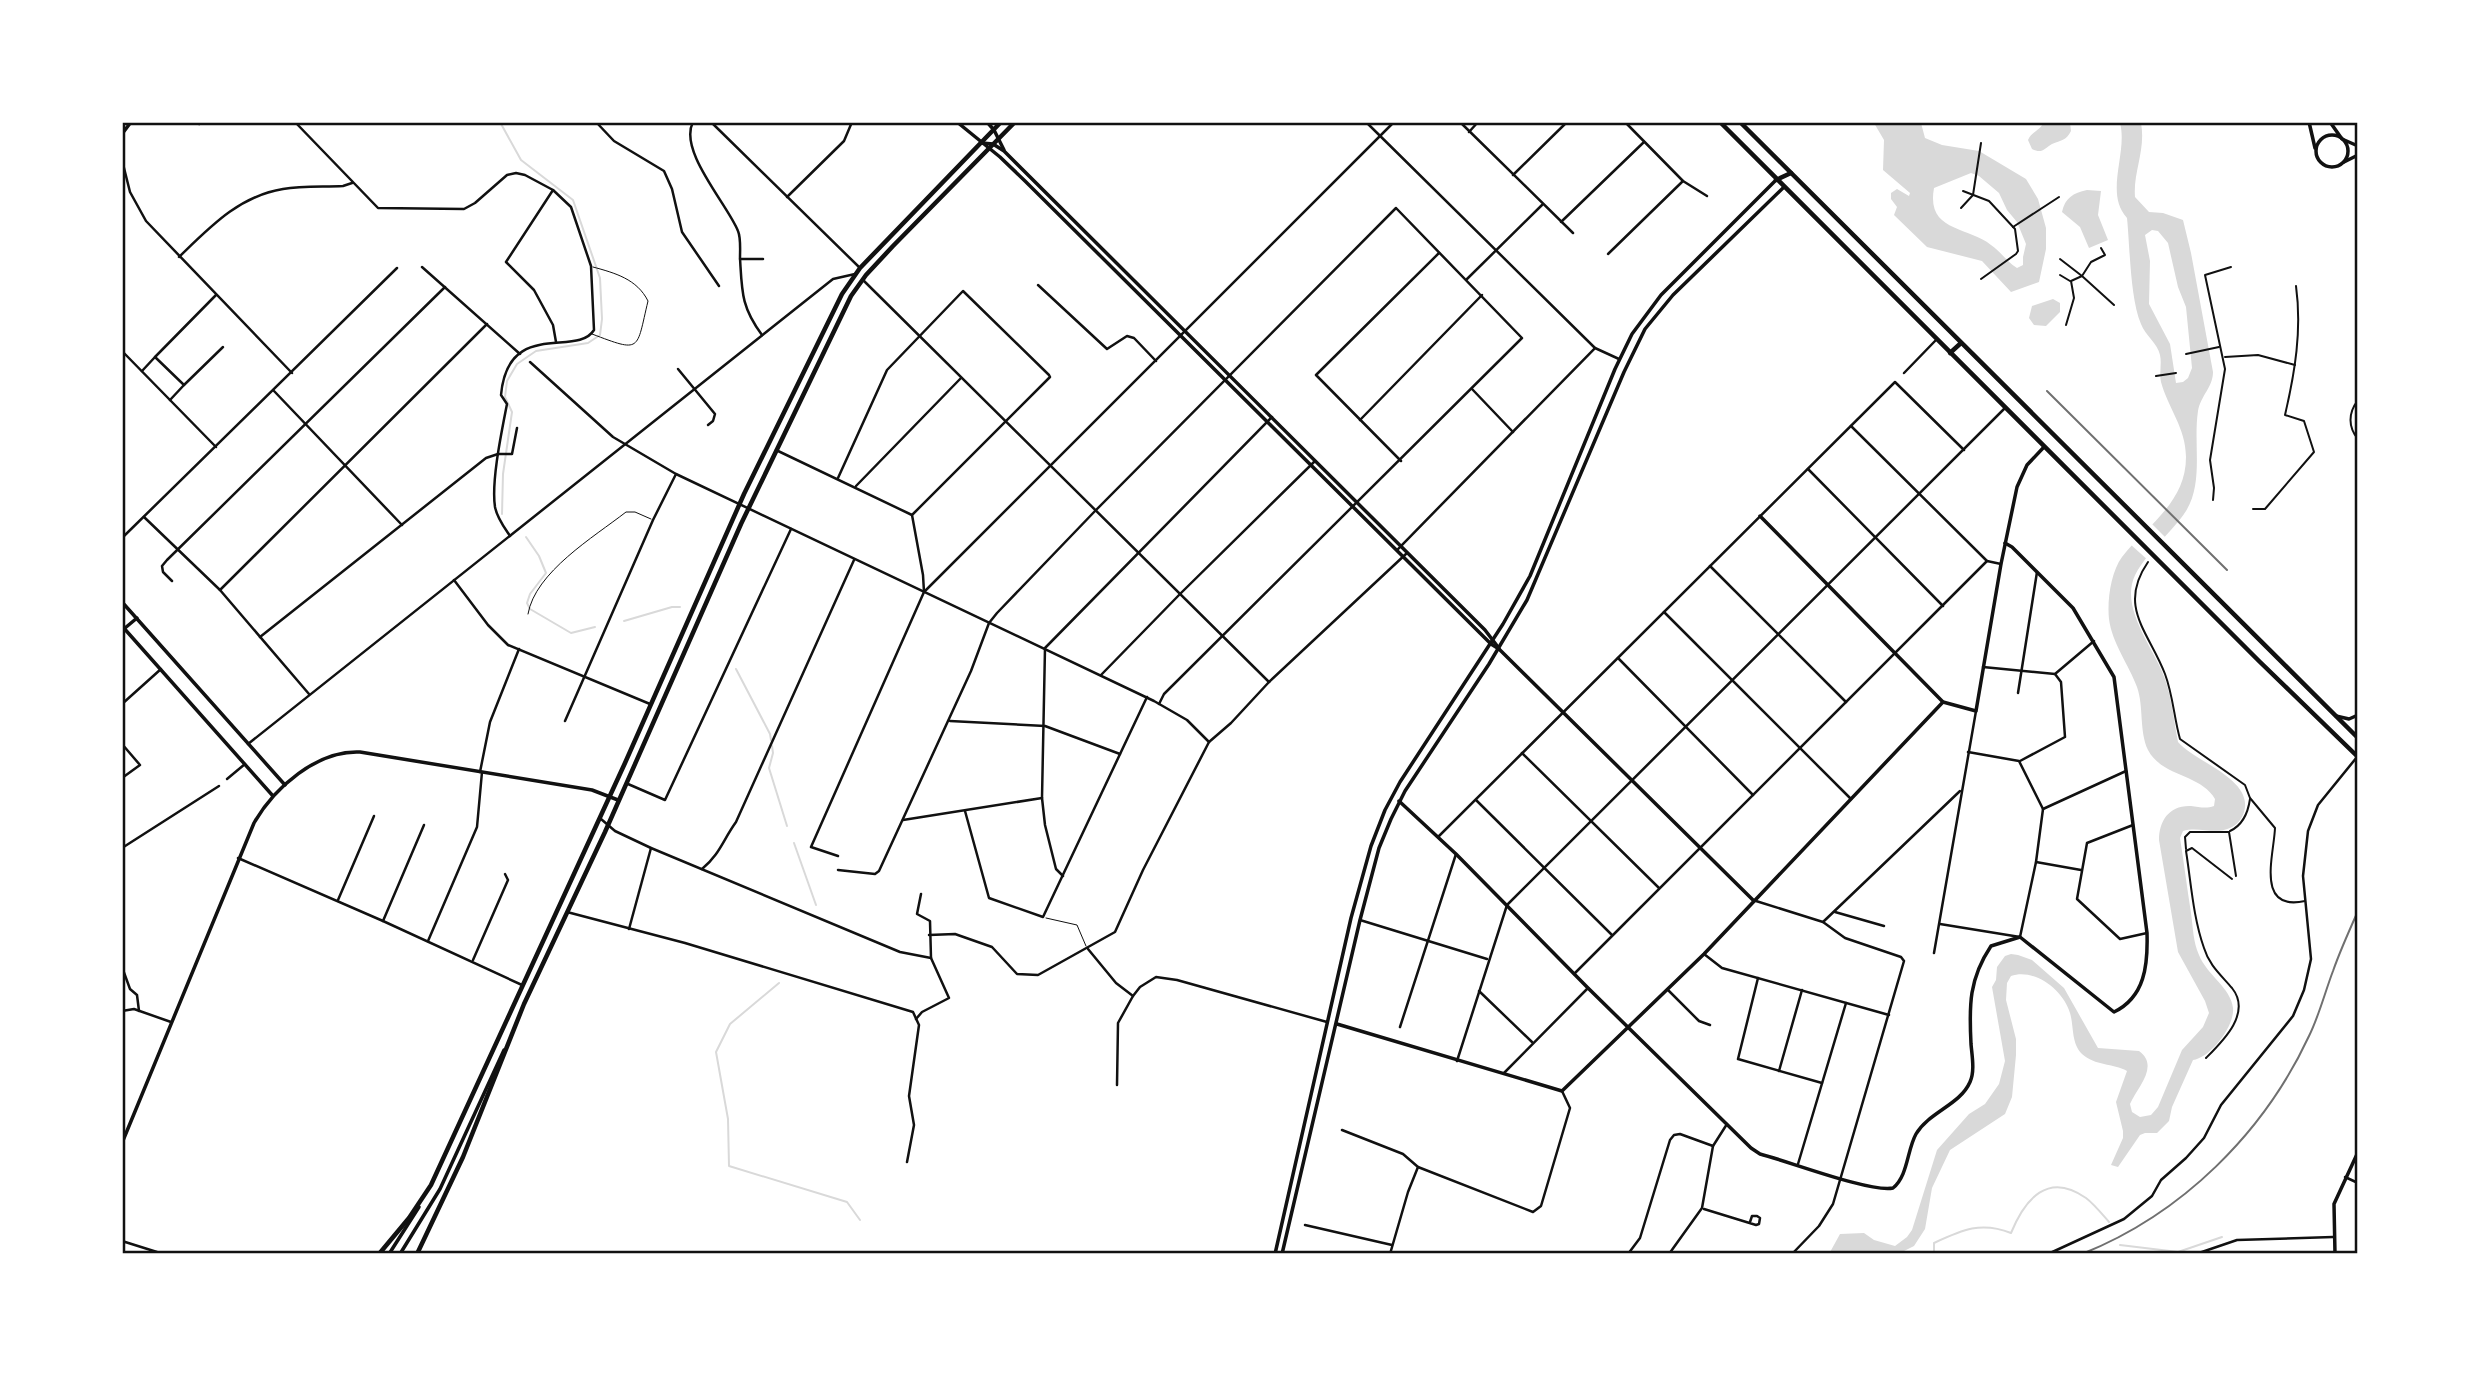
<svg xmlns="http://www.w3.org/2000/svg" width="2480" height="1376" viewBox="0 0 2480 1376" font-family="'Golos Text',sans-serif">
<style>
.water{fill:#d9d9d9;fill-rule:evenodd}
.pier{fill:#fff}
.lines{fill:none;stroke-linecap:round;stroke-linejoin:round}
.stream{stroke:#d9d9d9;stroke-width:2}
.service{stroke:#111;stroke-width:1}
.pedestrian{stroke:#111;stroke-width:2}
.minor{stroke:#111;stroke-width:2.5}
.tertiary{stroke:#111;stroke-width:3.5}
.secondary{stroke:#111;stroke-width:3.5}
.primary{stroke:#111;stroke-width:4.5}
.trunk{stroke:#111;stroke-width:4.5}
.rail{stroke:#707070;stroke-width:2}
.neatline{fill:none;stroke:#111;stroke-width:2.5}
</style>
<rect width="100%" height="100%" fill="#fff"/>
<g class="water">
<path d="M1874,123h47l4,15 17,7 37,6 47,28 12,20 8,29v21l-7,33 -28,10 -29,-31 -55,-14 -33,-32 3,-8 -6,-8v-6l6,-4 12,7 1,-3 -27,-23 1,-30zM1971,173l8,3 20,17 8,17 10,12 9,22 -3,13v8l-6,3c-10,-6 -16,-16 -26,-23 -24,-19 -65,-13 -57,-57z"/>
<path d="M2043,123h27l1,8c-5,10 -10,9 -19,13 -8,5 -10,10 -20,5l-4,-9c4,-9 12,-9 15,-17z"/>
<path d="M2120,123h21c5,27 -8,49 -6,74l14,15 14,1 20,7 8,33 22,119c0,15 -12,23 -15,39 -5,32 6,71 -12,100 -14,22 -48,48 -54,73 -7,31 24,68 33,95 7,20 9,43 13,63 17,20 76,37 66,70 -2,7 -7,13 -14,16 -15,7 -32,-2 -47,3l-3,7c4,25 7,50 11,75 2,14 2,29 8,42 8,20 32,33 34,53 2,18 -23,50 -40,52l-21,47 -3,14 -12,12h-12l-5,2 -22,32 -7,-2 12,-27v-7l-7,-29 11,-31c-14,-8 -32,-5 -45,-17 -11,-11 -8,-28 -12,-41 -7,-23 -35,-45 -59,-37l-4,7 -1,17 10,39v16l-4,42 -7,17 -55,36 -18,38 -7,41 -11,17 -14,7 -71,1 11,-20 24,-1 10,7 21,6 12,-9 5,-7 25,-80 32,-36 16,-10 14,-20 6,-23 -13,-74 4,-7 1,-13 8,-11 6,-2 7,1 14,5 32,28 34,60 41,3c21,15 -2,37 -9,53l2,8 8,5 11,-2 7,-8 24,-57 21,-23 6,-14 -4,-12 -27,-49 -19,-112c0,-19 10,-35 32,-34 8,1 15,3 23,0l1,-7c-14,-25 -53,-22 -67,-49 -9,-19 -4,-43 -11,-63 -8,-22 -25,-44 -28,-68 -2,-19 2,-47 13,-62 25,-32 64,-54 64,-100 0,-29 -18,-49 -25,-75 -2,-9 1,-18 -1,-27 -2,-11 -15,-20 -19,-31 -11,-26 -11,-77 -14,-106 -23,-25 1,-65 -7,-95zM2152,230l6,1 10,12 10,44 8,20 6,61 -4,10 -5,4 -7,1 -6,-39 -21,-40 1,-43 -5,-26z"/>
<path d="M2087,190l14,1 -3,24 10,25 -19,8 -9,-21 -18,-15c3,-14 11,-19 25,-22z"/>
<polygon points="2053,299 2060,303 2060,312 2046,326 2034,325 2029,318 2032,306"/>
</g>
<polygon class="pier" points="2150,522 2168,540 2150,562 2130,544"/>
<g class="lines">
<g class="stream">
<polyline points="500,122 521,160 573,200 600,278 602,319 600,335 588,343 536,351 517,364 507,381 505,397 512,412 503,474 502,514"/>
<polyline points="526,537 539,556 546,573 530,594 527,603 530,609 571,633 595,627"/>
<polyline points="624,621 672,607 680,607"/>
<polyline points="736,669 770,734 771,740"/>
<polyline points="772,746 773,753 769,768 787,826"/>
<polyline points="794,843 816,905"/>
<polyline points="779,983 730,1024 716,1052 728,1119 729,1166 847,1202 860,1220"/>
<polyline points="2120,1245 2178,1252 2222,1237"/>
<path d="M1934,1254v-11c28,-13 47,-22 77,-10 14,-34 37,-62 75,-35 8,6 16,16 23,24"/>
</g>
<g class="service">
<polyline points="198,122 199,125"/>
<path d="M592,334c50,19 44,17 56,-33 -11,-22 -33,-28 -55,-34"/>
<path d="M528,614c7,-42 66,-77 98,-102h9l16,7"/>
<polyline points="1046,918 1077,925 1086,946"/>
</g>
<g class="pedestrian">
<polyline points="1963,191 1989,201 2015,229 2018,251 2016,254 1981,279"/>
<polyline points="1961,208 1973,195 1981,143"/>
<polyline points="2013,227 2059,197"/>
<polyline points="2101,248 2105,255 2091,262 2082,276 2114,305"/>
<polyline points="2060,259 2082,276 2071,281 2074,298 2066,325"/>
<polyline points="2060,275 2070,281"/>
<polyline points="2186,354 2219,347"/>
<polyline points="2225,357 2258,355 2295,365"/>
<polyline points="2156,376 2176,373"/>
<path d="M2358,400c-10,13 -10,27 0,39"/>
<polyline points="2213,500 2214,488 2210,460 2225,369 2205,275 2231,267"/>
<path d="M2253,509h12l49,-57 -10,-31 -19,-6c10,-43 17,-85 11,-129"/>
<path d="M2148,562c-31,45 1,70 17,112 8,21 9,44 15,65l65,46 5,13 25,30c-1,27 -20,84 30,73"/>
<path d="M2230,831c13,-6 18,-18 20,-32"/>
<polyline points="2186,849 2185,837 2190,832 2229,832 2236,876"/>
<path d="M2206,1058c17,-17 46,-45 26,-70 -11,-13 -23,-23 -28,-40 -11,-31 -13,-66 -18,-97l6,-3 40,31"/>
</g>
<g class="minor">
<path d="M295,122l83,86 86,1 11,-6 32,-28 9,-2 9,2 28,15 18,17 20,59 3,64c-17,28 -86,-12 -93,65l6,9c-5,26 -16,77 -12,103 2,11 9,20 15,29"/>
<polyline points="596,122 614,141 664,171 672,189 682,232 719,286"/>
<path d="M693,122c-15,29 35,83 45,109 3,7 2,18 2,27 2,33 1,49 22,77"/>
<polyline points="711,122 860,268"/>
<polyline points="1366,122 1595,348 1619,359"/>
<polyline points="1460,122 1573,233"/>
<polyline points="1625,122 1683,181 1707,196"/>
<polyline points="1469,132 1478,122"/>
<polyline points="122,160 130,192 146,221 292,373"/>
<polyline points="1513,175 1567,122"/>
<polyline points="553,190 506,262 534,290 553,325 556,342"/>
<polyline points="787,197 844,141 852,122"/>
<polyline points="1561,222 1644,142"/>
<polyline points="1608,254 1683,181"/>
<path d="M179,257c31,-30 60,-61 104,-68 19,-3 40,-2 60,-3l9,-3"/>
<polyline points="740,259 763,259"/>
<polyline points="422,267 520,354"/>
<polyline points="1467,279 1542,205"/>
<polyline points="863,280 1269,682"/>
<polyline points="1038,285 1107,349 1127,336 1134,338 1156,361"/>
<polyline points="122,351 216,447"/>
<polyline points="155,357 216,295"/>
<polyline points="530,362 613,437 676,474 1154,701 1187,720 1209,742"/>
<polyline points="678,369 715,414 713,421 708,425"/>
<polyline points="142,371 155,357 184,385 170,400"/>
<polyline points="1904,373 1936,340"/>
<polyline points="184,385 223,347"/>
<polyline points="1472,389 1513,432"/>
<polyline points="274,391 402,525"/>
<polyline points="1360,420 1482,295"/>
<polyline points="1851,426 1987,561 2001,564"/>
<polyline points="776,450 912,515"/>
<polyline points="1401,461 1316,375 1439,253"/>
<polyline points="1808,469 1943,606"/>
<polyline points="838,478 887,370 963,291 1049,375 1050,377 912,515 923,575 924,592"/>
<polyline points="856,486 961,378"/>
<polyline points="144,517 220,590 309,694"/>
<polyline points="122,538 397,268"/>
<polyline points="1397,550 1595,348"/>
<polyline points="1710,566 1846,702"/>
<polyline points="454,580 488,625 508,645 650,704"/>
<polyline points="172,581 163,572 162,566 167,560 445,287"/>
<polyline points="220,590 487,324"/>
<polyline points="1664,612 1851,799"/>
<polyline points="260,637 486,458 498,454 512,454 517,428"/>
<polyline points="1618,658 1753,795"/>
<polyline points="1983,667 2055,674 2094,641"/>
<polyline points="1101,675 1180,594 1315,461"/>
<polyline points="2018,693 2037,572"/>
<polyline points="122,704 161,669"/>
<polyline points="565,721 653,520 676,474"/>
<polyline points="950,721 1045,726 1120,754"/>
<polyline points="122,744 140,765 122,778"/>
<polyline points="248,744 833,279 855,274"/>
<polyline points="1522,753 1659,888"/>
<polyline points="2020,761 2065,737 2061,682 2055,674"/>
<polyline points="480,772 490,722 519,649"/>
<polyline points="227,779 245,764"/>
<polyline points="628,784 665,800 791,529"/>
<polyline points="1476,800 1612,935"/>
<polyline points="2043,809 2126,771"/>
<polyline points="965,811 989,898 1043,917 1147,697"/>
<polyline points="601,819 615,831 651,848 900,952 931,958"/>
<polyline points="903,820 1042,798"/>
<polyline points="2133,825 2087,843 2077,899 2120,939 2147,933"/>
<polyline points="1438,837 1895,382 1964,450"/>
<polyline points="122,848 219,786"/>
<polyline points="838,856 811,847 924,592 1394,122"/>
<polyline points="238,858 383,921 522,985"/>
<polyline points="2036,862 2081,870"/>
<path d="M702,869c18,-15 21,-29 34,-47l118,-262"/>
<polyline points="838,870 875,874 879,871 971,671 989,623 997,613 1096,510 1396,208 1522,338 1164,694 1159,704"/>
<polyline points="1063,876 1056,869 1045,825 1042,798 1045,648 1272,417"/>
<polyline points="338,900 374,816"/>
<polyline points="1756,901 1823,922 1845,938 1901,957 1904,961 1833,1204 1819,1226 1792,1254"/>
<polyline points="567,912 685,943 913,1012 919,1025 909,1096 914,1125 907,1162"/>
<polyline points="1835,912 1884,926"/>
<polyline points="1360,920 1487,959"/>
<polyline points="383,921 424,825"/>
<polyline points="1823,922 1960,791"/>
<polyline points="1940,924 2020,937 2036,862 2043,809 2019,761 1968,752"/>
<polyline points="629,929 651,848"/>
<polyline points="929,935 955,934 992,947 1017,974 1038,975 1115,932 1143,870 1209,742 1231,723 1269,682 1407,553"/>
<polyline points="428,941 477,827 482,772"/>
<polyline points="1088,949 1116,983 1133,996"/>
<polyline points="1934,953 1976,711"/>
<polyline points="1704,954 1722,968 1889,1015"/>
<polyline points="473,960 508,880 505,874"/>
<polyline points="122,967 130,989 137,995 139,1011"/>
<polyline points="1574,974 1987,561"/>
<polyline points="1758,978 1738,1059 1822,1083"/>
<polyline points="1668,990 1699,1021 1710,1025"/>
<polyline points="1479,991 1532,1042"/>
<polyline points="122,1011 134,1009 171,1022"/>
<polyline points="916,1019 922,1012 949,998 931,958 930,921 917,914 921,894"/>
<polyline points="1400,1027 1456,854"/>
<polyline points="1457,1061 1507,905 2005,408"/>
<polyline points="1779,1071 1802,990"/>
<polyline points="1504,1073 1588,988"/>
<polyline points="1117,1085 1118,1023 1133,996 1140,987 1156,977 1177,980 1327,1022"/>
<polyline points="1342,1130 1403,1154 1418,1167 1533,1212 1541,1206 1570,1108 1562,1091"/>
<polyline points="1798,1164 1846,1003"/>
<polyline points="2345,1177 2358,1183"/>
<polyline points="1704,1209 1756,1225 1759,1224 1760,1218 1757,1216 1752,1216 1750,1222"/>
<polyline points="1305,1225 1392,1245"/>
<polyline points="122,1241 157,1252"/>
<polyline points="1390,1254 1408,1192 1418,1167"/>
<polyline points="1628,1254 1640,1238 1670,1140 1674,1135 1680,1134 1713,1146"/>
<polyline points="1669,1254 1702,1208 1713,1146 1727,1124"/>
<polyline points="2048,1254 2124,1219 2152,1196 2161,1180 2186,1158 2204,1138 2221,1105 2293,1016 2304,990 2311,959 2303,876 2308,831 2318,805 2357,757"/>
<polyline points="2196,1254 2237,1240 2333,1237"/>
</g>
<g class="tertiary">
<polyline points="2309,122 2315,148"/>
<polyline points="2330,122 2342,139 2358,146"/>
<circle cx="2332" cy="151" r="16"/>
<polyline points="2344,162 2358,155"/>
<polyline points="1760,516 1943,702 1976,711 2001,564 2017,487 2027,465 2044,447"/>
<polyline points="1499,649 1753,900"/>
<path d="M1399,801l57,53 132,134 163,160 9,6c28,7 111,39 133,34 15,-12 14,-38 23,-54 13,-22 44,-29 54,-52 5,-11 2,-26 1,-38 -2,-39 -2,-65 20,-98l29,-9 94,75c31,-15 34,-47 33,-79l-33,-256 -41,-69 -61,-61 -7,-4"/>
<polyline points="1337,1024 1562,1091 1704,954 1943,702"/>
</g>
<g class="secondary">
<polyline points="957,122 1000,157 1025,181 1491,644 1499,649"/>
<polyline points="987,122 994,130 1004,150"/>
<polyline points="959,123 968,122"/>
<polyline points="122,134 131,122"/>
<polyline points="982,143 993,144 1004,151 1485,630 1498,647"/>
<polyline points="122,602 285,785"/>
<polyline points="122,626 273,796"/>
<polyline points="125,628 137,618"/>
<polyline points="2336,716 2349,719 2358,715"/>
<path d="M122,1143l132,-320c20,-35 63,-73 106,-71l232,38 26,10"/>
<polyline points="389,1254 419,1207"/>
<polyline points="400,1254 440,1189 504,1050"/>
<polyline points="1275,1254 1351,918 1371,846 1385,810 1400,782 1503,624 1530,576 1615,369 1632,334 1661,295 1776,180"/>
<polyline points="1282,1254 1360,920 1379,848 1391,819 1405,791 1489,664 1527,600 1624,372 1645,329 1673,295 1784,187"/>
<polyline points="2335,1254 2334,1204 2358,1152"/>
</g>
<g class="primary">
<polyline points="1720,122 2260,662 2358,757"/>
<polyline points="1740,122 2358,738"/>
<polyline points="1776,180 1791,173"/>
<polyline points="1950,353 1961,343"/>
</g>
<g class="trunk">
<polyline points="379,1254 409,1218 431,1185 625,763 744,494 842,294 860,268 1001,122"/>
<polyline points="417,1254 463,1157 524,1004 605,832 741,524 851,296 866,275 893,246 1015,122"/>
</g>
<g class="rail">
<polyline points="2047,391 2227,570"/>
<path d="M2082,1254c100,-40 182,-121 227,-218 10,-20 16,-44 24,-65 7,-20 16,-40 25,-60"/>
</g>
</g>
<rect width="2480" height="1376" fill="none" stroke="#ffffff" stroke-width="248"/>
<rect x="124" y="124" width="2232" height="1128" class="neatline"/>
</svg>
